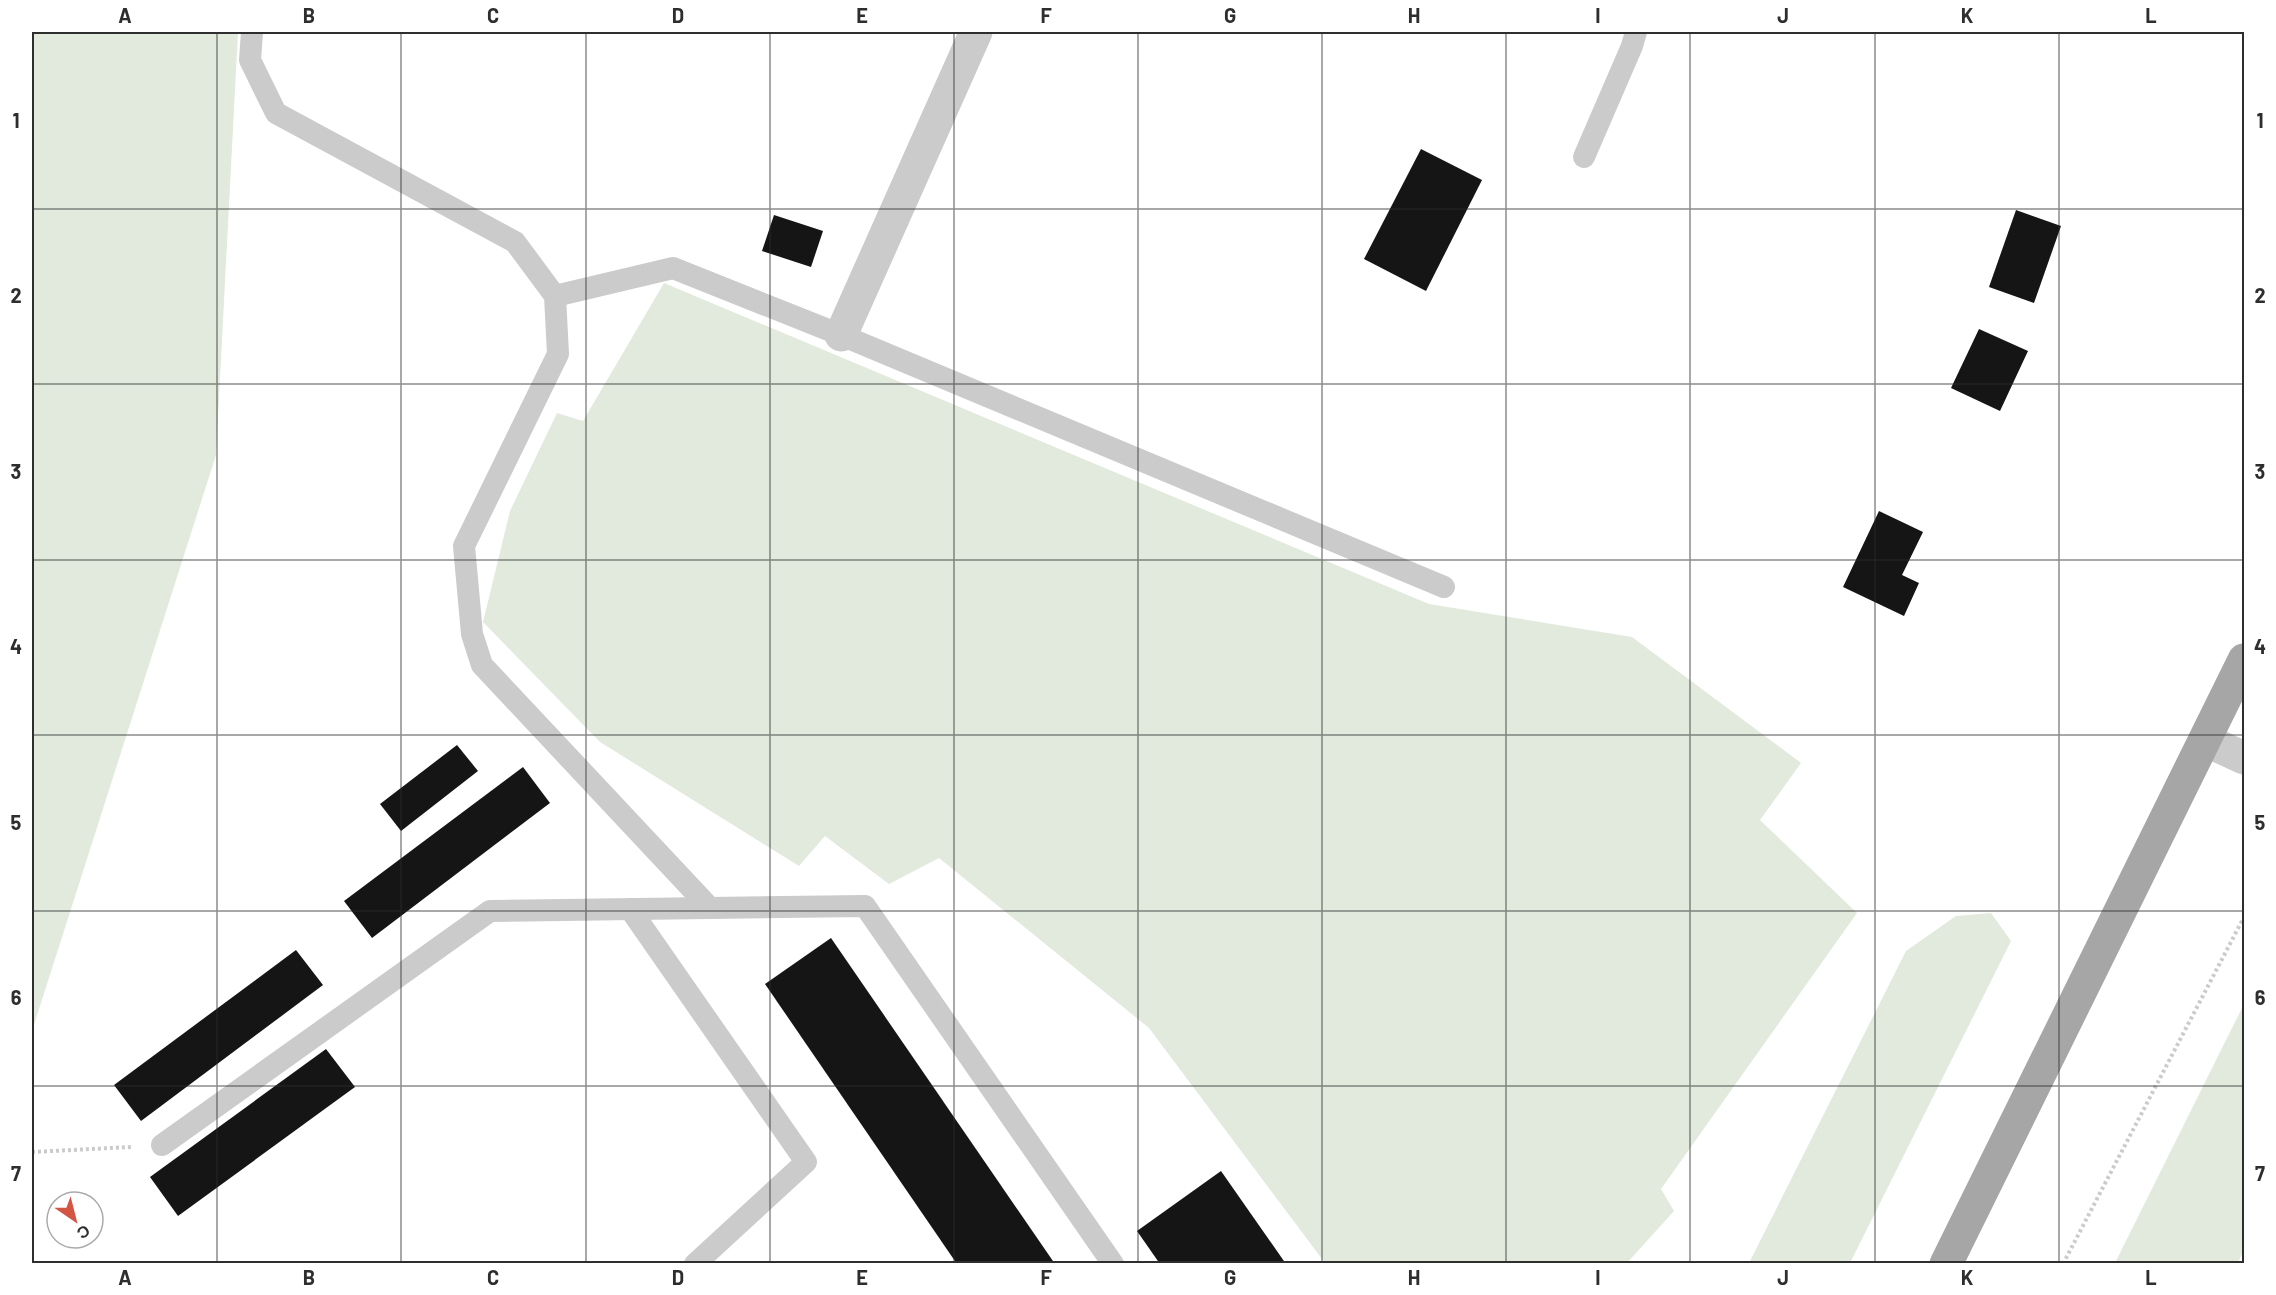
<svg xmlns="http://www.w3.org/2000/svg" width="2276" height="1295" viewBox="0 0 2276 1295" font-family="Barlow,sans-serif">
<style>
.green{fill:#e1eadd}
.building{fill:#151515}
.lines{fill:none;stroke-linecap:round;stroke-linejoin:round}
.path{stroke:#cbcbcb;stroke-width:4;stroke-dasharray:3 3;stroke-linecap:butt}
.service{stroke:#cbcbcb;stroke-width:22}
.minor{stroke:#cbcbcb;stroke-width:33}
.primary{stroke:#a6a6a6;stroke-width:33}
.grid{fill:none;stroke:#2e2e2e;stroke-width:1.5;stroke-opacity:0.55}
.neatline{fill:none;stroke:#2e2e2e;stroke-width:2}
.grid-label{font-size:20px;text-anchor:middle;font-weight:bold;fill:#2e2e2e}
</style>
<rect width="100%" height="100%" fill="#fff"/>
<g class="green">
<polygon points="32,32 238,32 216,455 32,1031"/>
<polygon points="664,283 1429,604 1632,637 1801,763 1760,820 1857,913 1661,1189 1674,1211 1627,1263 1325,1263 1149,1028 939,858 889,884 825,836 799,866 600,742 483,622 510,511 557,413 583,421"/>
<polygon points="1991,913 2011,941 1850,1263 1749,1263 1906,951 1956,916"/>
<polygon points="2244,1004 2244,1249 2238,1263 2115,1263"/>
</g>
<g class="building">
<polygon points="1421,149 1482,180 1426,291 1364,259"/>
<polygon points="2016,210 2061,226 2034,303 1989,287"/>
<polygon points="774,215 823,231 811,267 762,251"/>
<polygon points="1979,329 2028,351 2000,411 1951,388"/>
<polygon points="1879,511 1923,532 1902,575 1919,583 1904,616 1843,587"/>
<polygon points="457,745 478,771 401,831 380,804"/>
<polygon points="523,767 550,803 372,938 344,901"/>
<polygon points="831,938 1055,1264 957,1264 765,984"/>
<polygon points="296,950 323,985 141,1121 114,1085"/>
<polygon points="326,1049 355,1087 178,1216 150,1177"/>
<polygon points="1221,1171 1286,1264 1160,1264 1137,1231"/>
</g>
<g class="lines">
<g class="path">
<polyline points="32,1152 131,1147"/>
<polyline points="2063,1264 2244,917"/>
</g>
<g class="service">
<polyline points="252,32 250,60 276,113 515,242 555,296 558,354 464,546 472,634 482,665 709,907"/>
<polyline points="1584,157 1632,46 1636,32"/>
<polyline points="555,296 673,268 841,335 1444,587"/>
<polyline points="630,909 806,1162 695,1264"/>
<polyline points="162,1145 490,911 865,906 1113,1264"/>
</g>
<g class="minor">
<polyline points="841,335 976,32"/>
<polyline points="2205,740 2244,758"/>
</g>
<polyline class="primary" points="1946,1264 2244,660"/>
</g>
<path class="grid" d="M217,32v1232M401,32v1232M586,32v1232M770,32v1232M954,32v1232M1138,32v1232M1322,32v1232M1506,32v1232M1690,32v1232M1875,32v1232M2059,32v1232M32,209h2212M32,384h2212M32,560h2212M32,735h2212M32,911h2212M32,1086h2212"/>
<rect width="2276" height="1295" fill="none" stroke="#ffffff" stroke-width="66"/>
<g transform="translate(75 1220) rotate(145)"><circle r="28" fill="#ffffff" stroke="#ababab" stroke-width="1.5"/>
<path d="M0-4.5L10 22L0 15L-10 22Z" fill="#d25643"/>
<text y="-9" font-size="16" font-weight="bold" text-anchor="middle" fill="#2e2e2e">С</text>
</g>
<rect x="33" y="33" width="2210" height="1229" class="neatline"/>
<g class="grid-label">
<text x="125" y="23">A</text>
<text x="309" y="23">B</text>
<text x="493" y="23">C</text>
<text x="678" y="23">D</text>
<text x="862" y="23">E</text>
<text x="1046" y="23">F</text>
<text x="1230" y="23">G</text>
<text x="1414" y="23">H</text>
<text x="1598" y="23">I</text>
<text x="1783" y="23">J</text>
<text x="1967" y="23">K</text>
<text x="2151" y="23">L</text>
<text x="16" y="128">1</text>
<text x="2260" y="128">1</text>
<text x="16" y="303">2</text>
<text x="2260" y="303">2</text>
<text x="16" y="479">3</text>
<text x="2260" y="479">3</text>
<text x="16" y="654">4</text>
<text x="2260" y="654">4</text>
<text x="16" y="830">5</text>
<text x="2260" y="830">5</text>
<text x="16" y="1005">6</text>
<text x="2260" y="1005">6</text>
<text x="16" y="1181">7</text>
<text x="2260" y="1181">7</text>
<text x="125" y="1285">A</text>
<text x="309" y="1285">B</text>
<text x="493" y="1285">C</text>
<text x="678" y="1285">D</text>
<text x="862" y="1285">E</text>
<text x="1046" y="1285">F</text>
<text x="1230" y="1285">G</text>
<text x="1414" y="1285">H</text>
<text x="1598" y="1285">I</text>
<text x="1783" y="1285">J</text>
<text x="1967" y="1285">K</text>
<text x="2151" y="1285">L</text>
</g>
</svg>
